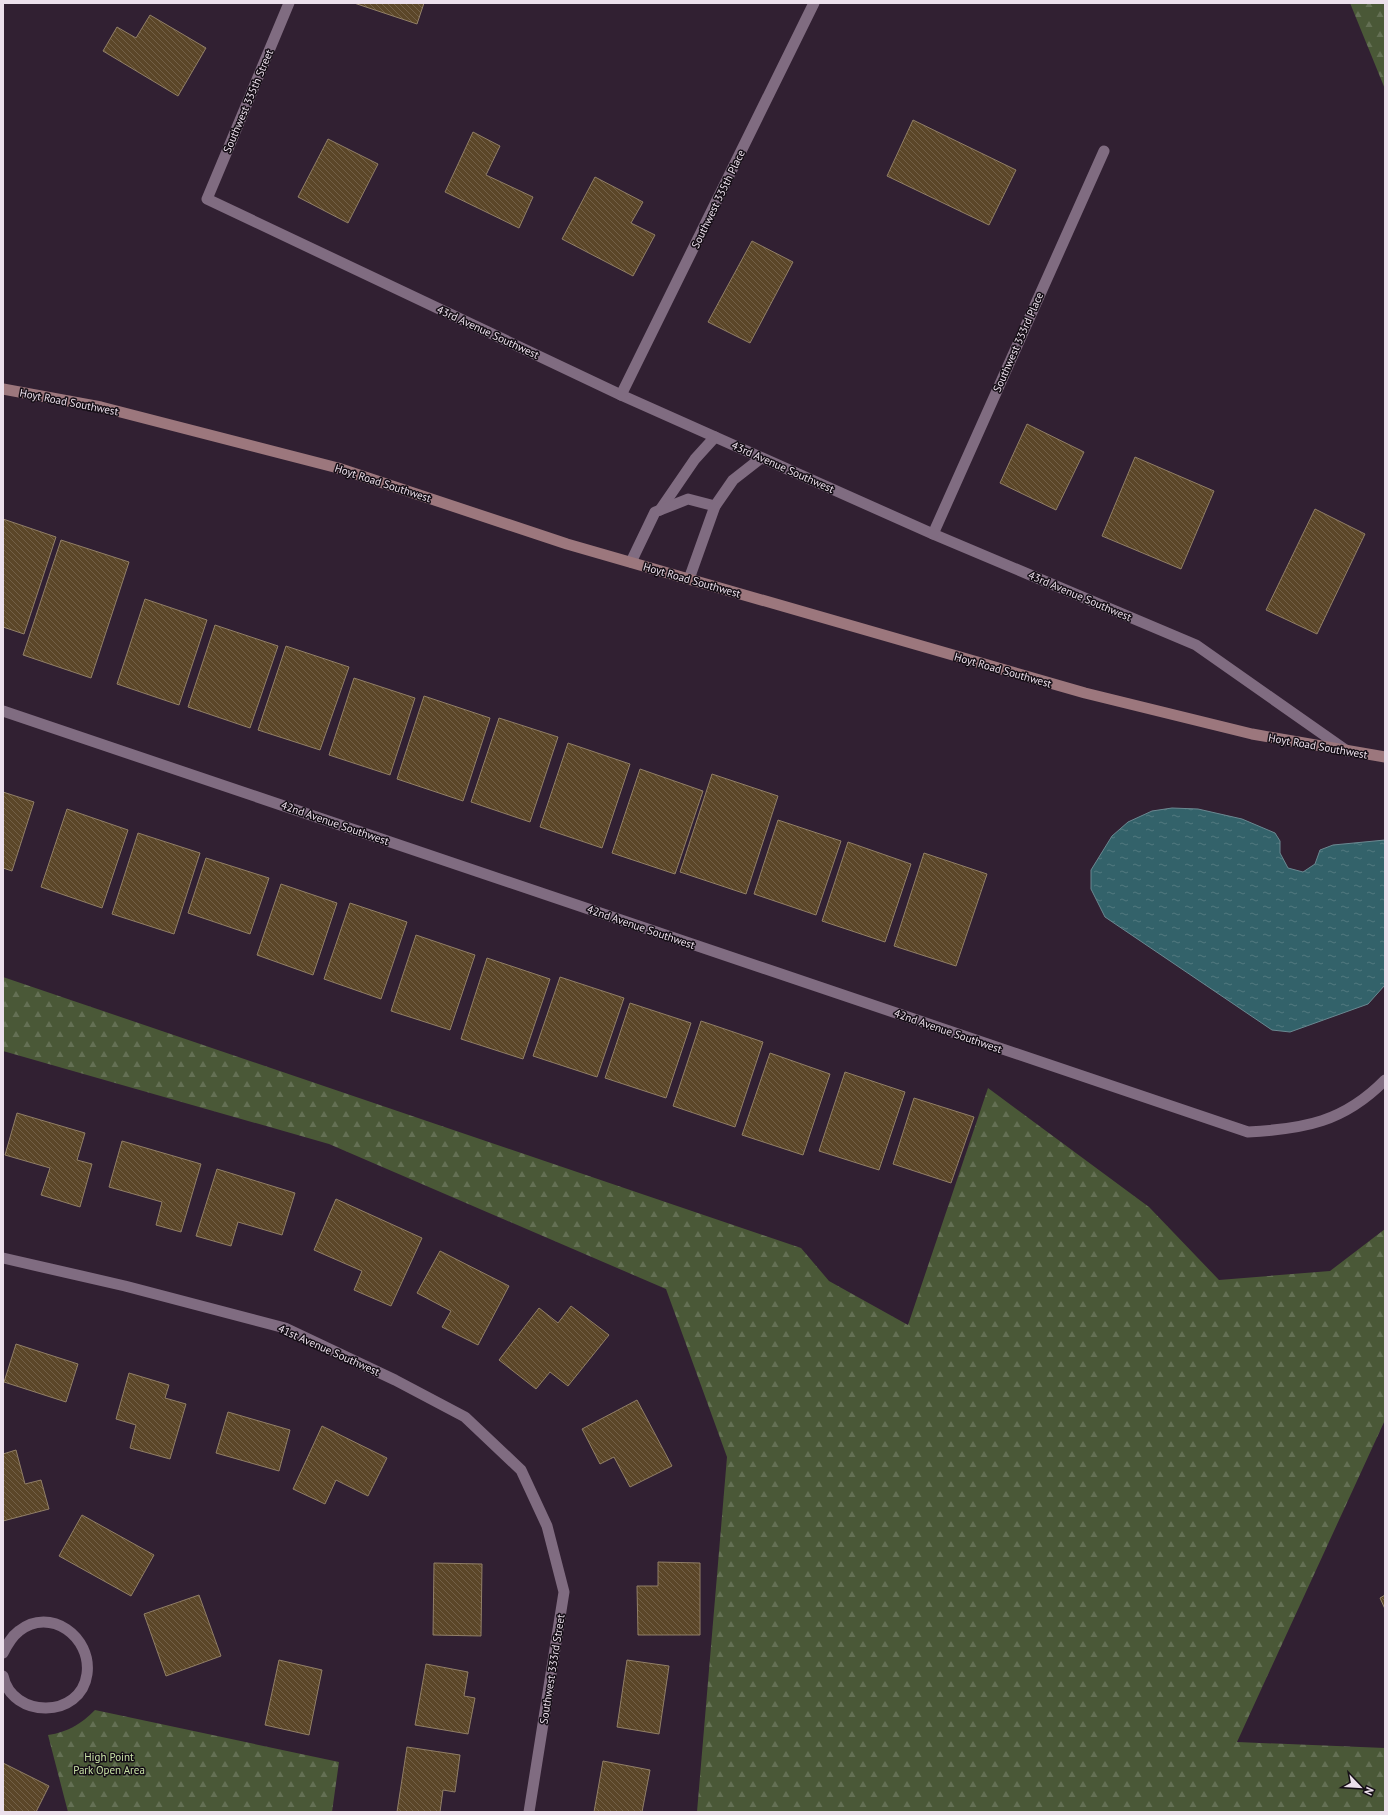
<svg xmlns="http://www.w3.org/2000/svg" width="1388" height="1815" viewBox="0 0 1388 1815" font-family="'PT Sans',sans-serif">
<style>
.forest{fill:url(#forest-firs)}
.water{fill:url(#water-ripples);stroke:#6a8891}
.building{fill:url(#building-back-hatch);stroke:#917f67}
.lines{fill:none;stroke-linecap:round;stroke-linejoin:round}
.service{stroke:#806c81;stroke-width:11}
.minor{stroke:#806c81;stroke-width:11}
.secondary{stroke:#9c777d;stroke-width:11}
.labels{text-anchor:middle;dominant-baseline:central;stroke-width:3;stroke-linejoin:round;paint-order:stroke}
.street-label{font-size:11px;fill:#ece0ec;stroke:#140d15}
.park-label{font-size:11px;fill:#c8e1a6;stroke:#140d15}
</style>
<defs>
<pattern id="forest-firs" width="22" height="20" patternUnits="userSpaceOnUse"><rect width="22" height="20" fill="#4a5837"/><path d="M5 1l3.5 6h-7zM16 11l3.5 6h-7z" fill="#647054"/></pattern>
<pattern id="water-ripples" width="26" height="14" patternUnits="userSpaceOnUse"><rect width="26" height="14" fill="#33626a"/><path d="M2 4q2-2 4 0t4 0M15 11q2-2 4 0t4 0" fill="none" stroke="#51787f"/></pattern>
<pattern id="building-back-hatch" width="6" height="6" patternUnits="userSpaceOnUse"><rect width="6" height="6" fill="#5b4628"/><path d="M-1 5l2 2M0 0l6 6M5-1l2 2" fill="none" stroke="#736047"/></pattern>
</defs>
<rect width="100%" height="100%" fill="#312032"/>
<g class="forest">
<polygon points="1350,3 1385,3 1385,89"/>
<polygon points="3,977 801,1248 829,1281 908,1325 988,1088 1149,1207 1219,1280 1330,1271 1385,1229 1385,1420 1237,1742 1385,1748 1385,1812 697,1812 727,1457 666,1289 329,1144 3,1051"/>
<path d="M95,1710l244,52 -7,50h-264l-20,-77c20,-3 33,-11 47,-25z"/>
</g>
<polygon class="water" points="1172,808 1198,809 1242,819 1275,833 1280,841 1280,853 1288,868 1303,872 1315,864 1320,850 1333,845 1385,840 1385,985 1368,1004 1290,1032 1272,1030 1105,917 1091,889 1091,870 1112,836 1128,822 1152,811"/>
<g class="building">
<polygon points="354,3 424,3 417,24"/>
<polygon points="150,15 206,48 178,96 103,51 117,27 136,38"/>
<polygon points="913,120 1016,170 989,225 887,176"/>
<polygon points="473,132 500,146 486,175 533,197 519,228 445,192"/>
<polygon points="328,139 378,164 348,223 298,197"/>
<polygon points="595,177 643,202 631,223 655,235 633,276 562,239"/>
<polygon points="752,241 793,262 750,343 708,322"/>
<polygon points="1027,424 1084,452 1056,510 1000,483"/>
<polygon points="1135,457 1214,491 1181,569 1102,536"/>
<polygon points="1315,509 1365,534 1317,634 1266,610"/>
<polygon points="3,519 56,537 24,634 3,627"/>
<polygon points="61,540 129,562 91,678 23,655"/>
<polygon points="145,599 207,620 179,705 117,684"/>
<polygon points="215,625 278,646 250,728 188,707"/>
<polygon points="286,646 349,667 320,750 258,730"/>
<polygon points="354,678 415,698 390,775 329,755"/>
<polygon points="424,696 490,718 463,801 397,779"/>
<polygon points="499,718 558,737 530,822 471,802"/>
<polygon points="568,743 630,764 602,848 540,827"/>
<polygon points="640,769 703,791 675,874 612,853"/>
<polygon points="712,774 778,796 746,894 680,872"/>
<polygon points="3,792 34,802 12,871 3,868"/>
<polygon points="67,809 128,830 102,908 41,887"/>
<polygon points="778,820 841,841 816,915 754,894"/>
<polygon points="138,833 200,853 174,934 112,914"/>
<polygon points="848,842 911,864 885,942 822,921"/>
<polygon points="924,853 987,874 956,966 894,946"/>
<polygon points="206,858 269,878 250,934 188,913"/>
<polygon points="281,884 337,903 313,975 257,955"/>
<polygon points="350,903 407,922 381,999 324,979"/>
<polygon points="416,935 475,955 450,1030 391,1011"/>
<polygon points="487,958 550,979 523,1059 461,1039"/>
<polygon points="560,977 624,998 597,1077 533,1056"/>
<polygon points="630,1003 691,1023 666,1098 605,1078"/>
<polygon points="701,1021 763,1042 735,1127 673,1106"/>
<polygon points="770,1053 830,1074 803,1155 742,1135"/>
<polygon points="845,1072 905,1092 879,1170 819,1151"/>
<polygon points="914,1098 974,1117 951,1183 893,1164"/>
<polygon points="17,1113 85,1133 77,1160 92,1164 80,1207 41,1195 50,1168 5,1155"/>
<polygon points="122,1141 201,1164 181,1232 156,1225 162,1202 109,1187"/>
<polygon points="217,1169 295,1193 282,1235 238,1222 231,1246 196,1236"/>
<polygon points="336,1199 422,1238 391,1306 354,1290 362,1271 314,1250"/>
<polygon points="440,1251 509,1286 478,1345 442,1327 451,1311 417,1293"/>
<polygon points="571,1306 609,1335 568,1386 550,1372 536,1389 499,1360 539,1308 558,1323"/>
<polygon points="16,1344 78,1364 66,1402 4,1382"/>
<polygon points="129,1373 169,1385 165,1398 186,1404 170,1459 130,1448 136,1425 116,1419"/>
<polygon points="637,1400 672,1466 630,1487 614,1457 600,1464 582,1429"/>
<polygon points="228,1412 290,1430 279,1471 216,1453"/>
<polygon points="322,1426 387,1458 368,1496 336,1480 325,1504 293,1489"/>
<polygon points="16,1450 25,1484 41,1480 49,1509 3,1521 3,1454"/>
<polygon points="82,1515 154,1555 131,1596 59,1556"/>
<polygon points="658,1562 700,1563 700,1635 638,1635 637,1586 658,1586"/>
<polygon points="434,1563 482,1564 481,1636 433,1635"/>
<polygon points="199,1595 221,1656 166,1676 144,1614"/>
<polygon points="1385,1595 1385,1609 1380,1598"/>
<polygon points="279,1660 322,1670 309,1735 265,1725"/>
<polygon points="627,1660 669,1666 659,1734 617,1727"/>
<polygon points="426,1664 468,1672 464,1696 475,1698 468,1734 415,1725"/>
<polygon points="407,1747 460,1755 455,1792 443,1790 440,1812 397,1812"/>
<polygon points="603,1761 650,1770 642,1812 594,1812"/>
<polygon points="3,1763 49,1786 36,1812 3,1812"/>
</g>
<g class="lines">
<g class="service">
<polyline points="660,510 695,459 715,437"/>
<polyline points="631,562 655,512 688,499 715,506"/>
<polyline points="689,579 715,506 733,480 761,458"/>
</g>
<g class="minor">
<polyline points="289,3 207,199 621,395 933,534 1196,645 1347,751"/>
<polyline points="621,395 814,3"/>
<polyline points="933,534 1104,151"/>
<path d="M3,711l1245,421c56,-3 96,-10 137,-52"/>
<polyline points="3,1258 125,1286 285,1328 395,1380 465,1417 521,1470 547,1526 564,1592 529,1812"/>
<path d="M3,1653c4,-8 8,-16 16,-22 31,-25 73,6 68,43 -6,45 -75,45 -84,2"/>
</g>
<polyline class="secondary" points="3,389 101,407 338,468 567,544 1085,693 1252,734 1385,757"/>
</g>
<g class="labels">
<g class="street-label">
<text transform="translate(248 101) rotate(-67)">Southwest 335th Street</text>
<text transform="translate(718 199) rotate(-64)">Southwest 335th Place</text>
<text transform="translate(488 332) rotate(25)">43rd Avenue Southwest</text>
<text transform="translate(1018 342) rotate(-66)">Southwest 333rd Place</text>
<text transform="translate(69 402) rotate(11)">Hoyt Road Southwest</text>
<text transform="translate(783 467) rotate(24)">43rd Avenue Southwest</text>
<text transform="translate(383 483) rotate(18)">Hoyt Road Southwest</text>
<text transform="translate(692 580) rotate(16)">Hoyt Road Southwest</text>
<text transform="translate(1080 596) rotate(23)">43rd Avenue Southwest</text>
<text transform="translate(1003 670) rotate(16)">Hoyt Road Southwest</text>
<text transform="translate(1318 746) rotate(10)">Hoyt Road Southwest</text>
<text transform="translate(335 823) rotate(19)">42nd Avenue Southwest</text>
<text transform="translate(641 927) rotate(19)">42nd Avenue Southwest</text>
<text transform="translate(948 1031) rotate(19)">42nd Avenue Southwest</text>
<text transform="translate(329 1350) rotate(24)">41st Avenue Southwest</text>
<text transform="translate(552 1669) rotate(-81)">Southwest 333rd Street</text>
</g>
<g class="park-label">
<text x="109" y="1757">High Point<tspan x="109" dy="13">Park Open Area</tspan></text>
</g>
</g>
<rect width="1388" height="1815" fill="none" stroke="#ece0ec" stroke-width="8"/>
<g transform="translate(1360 1787) rotate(115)" stroke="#140d15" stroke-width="3" paint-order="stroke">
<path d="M0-3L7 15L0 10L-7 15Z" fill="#ece0ec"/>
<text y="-6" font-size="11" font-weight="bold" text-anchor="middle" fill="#ece0ec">N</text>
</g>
</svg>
